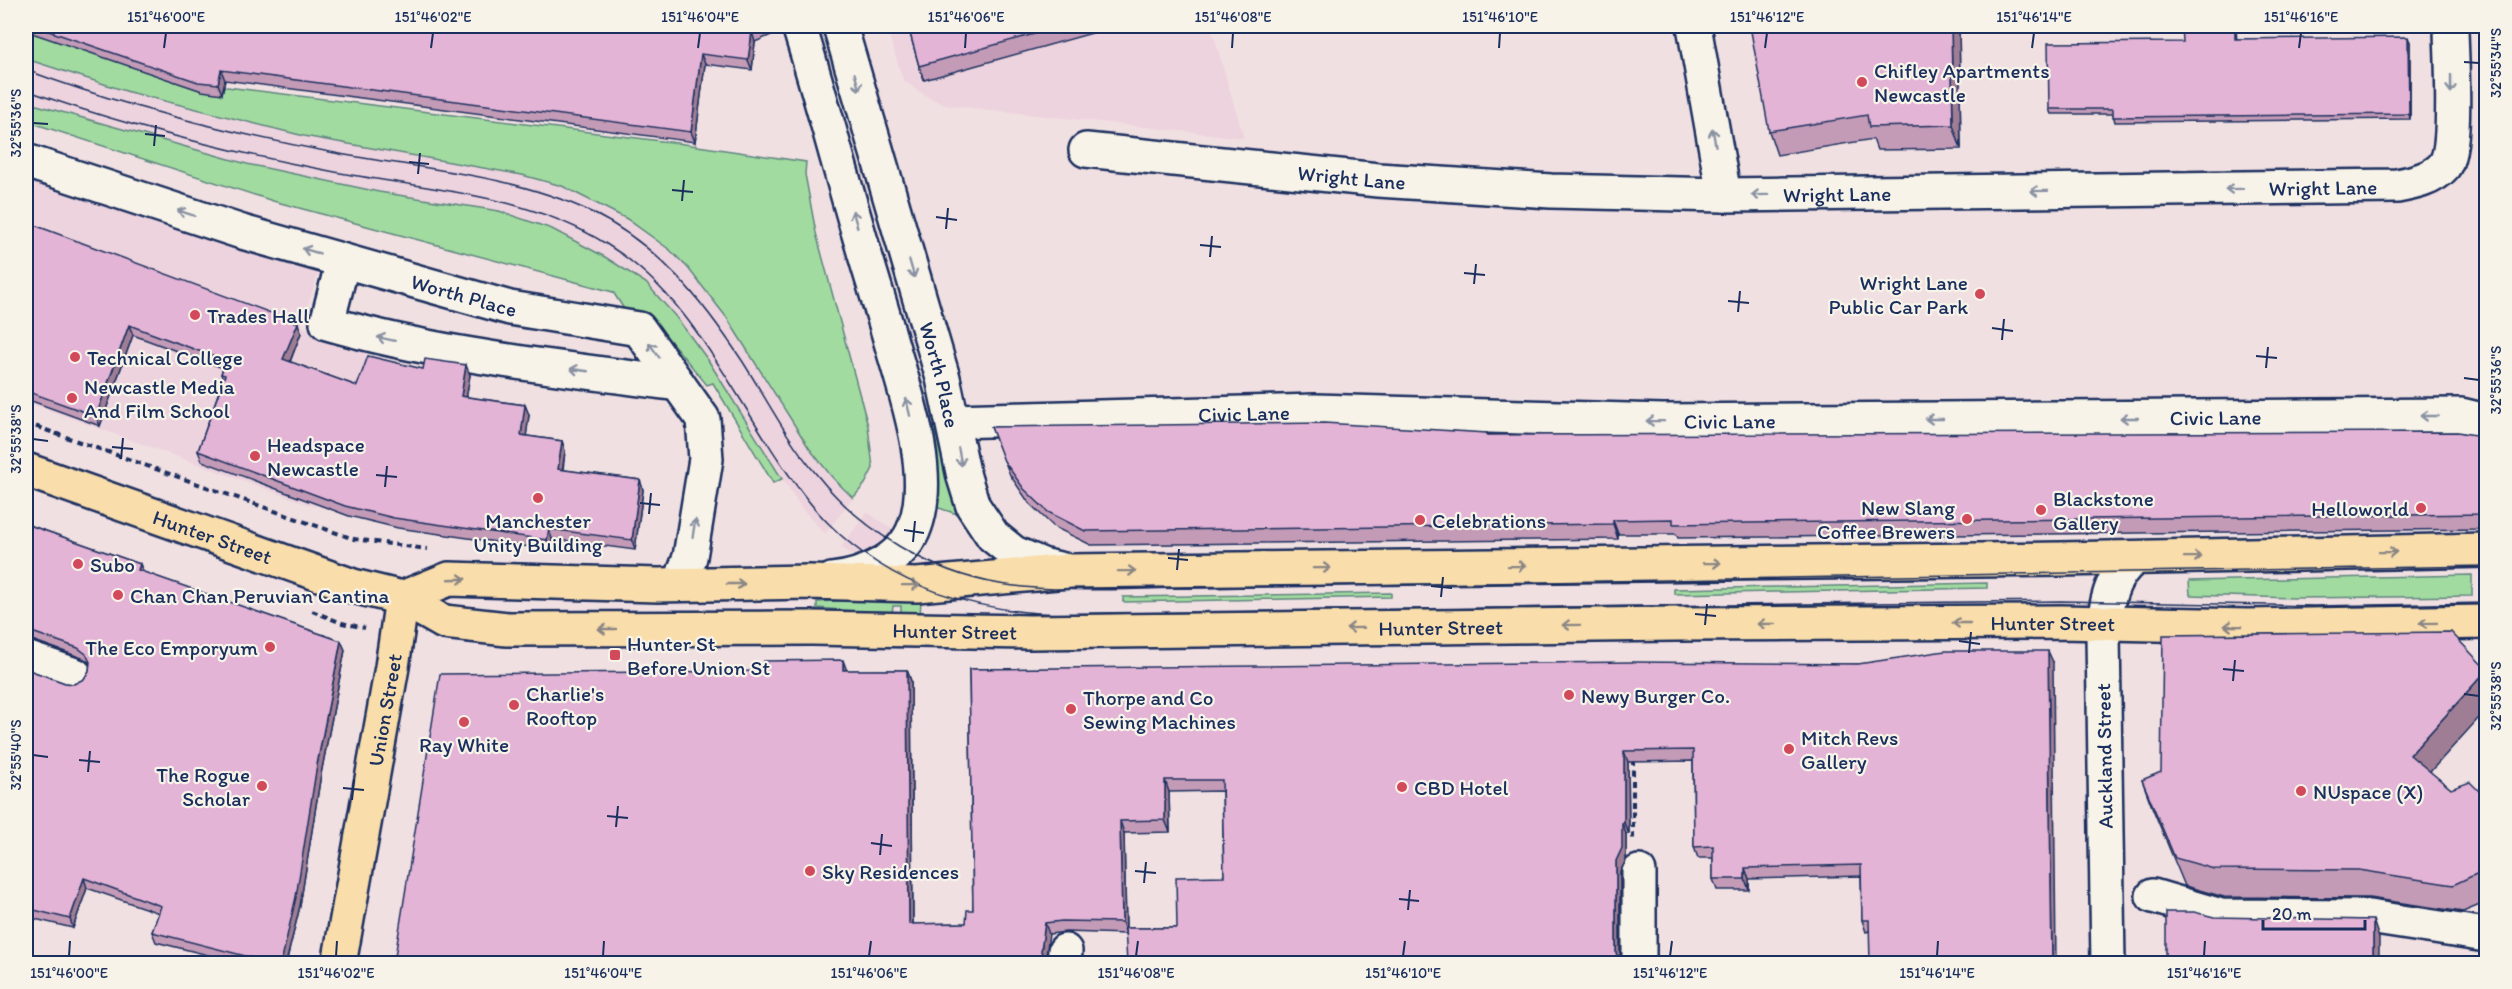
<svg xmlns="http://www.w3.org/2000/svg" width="2512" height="989" viewBox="0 0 2512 989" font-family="Itim,sans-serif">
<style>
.built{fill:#edd3de}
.green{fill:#a2dba0;stroke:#5e857f;stroke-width:1.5}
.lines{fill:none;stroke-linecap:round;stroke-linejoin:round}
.minor-casing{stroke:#1b2f5e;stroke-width:38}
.major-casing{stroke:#1b2f5e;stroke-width:38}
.path{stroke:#1b2f5e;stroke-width:4;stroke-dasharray:6 4.5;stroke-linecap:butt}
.minor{stroke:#f7f3e8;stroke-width:33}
.major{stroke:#f9ddab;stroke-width:33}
.tram{stroke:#1b2f5e;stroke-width:1.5}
.wall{fill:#c39bb7;stroke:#1b2f5e;stroke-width:1.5;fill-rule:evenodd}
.shaded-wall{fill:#9f7e95;stroke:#1b2f5e;stroke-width:1.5}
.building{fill:#e3b4d5;stroke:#1b2f5e;stroke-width:1.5}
.oneway{stroke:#8991a3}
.oneway2{stroke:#8a8684}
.ticks{fill:none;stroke:#1b2f5e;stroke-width:2}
.poi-dot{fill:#d1495b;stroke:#f7f3e8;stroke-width:2}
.labels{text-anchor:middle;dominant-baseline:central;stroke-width:4.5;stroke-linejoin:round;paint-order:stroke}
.poi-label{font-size:21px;fill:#1b2f5e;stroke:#f7f3e8;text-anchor:start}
.street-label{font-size:21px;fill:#1b2f5e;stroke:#f7f3e8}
.neatline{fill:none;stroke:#1b2f5e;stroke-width:2}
.ticks-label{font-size:15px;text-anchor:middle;fill:#1b2f5e}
</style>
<rect width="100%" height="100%" fill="#f1e0e2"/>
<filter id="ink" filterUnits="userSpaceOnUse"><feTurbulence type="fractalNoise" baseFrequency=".0167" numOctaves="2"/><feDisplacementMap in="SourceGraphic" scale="12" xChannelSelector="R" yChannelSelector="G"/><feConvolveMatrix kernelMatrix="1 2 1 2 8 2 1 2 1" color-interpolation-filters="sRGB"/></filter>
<g filter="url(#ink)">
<g class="built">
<polygon points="886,26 1211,26 1244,138 945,105 924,95 903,80"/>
<polygon points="26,59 129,92 304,136 522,175 562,186 627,219 670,250 688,268 727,318 809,448 832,477 853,498 825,534 801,508 708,360 676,317 646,283 605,257 552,229 499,211 379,192 247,164 26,102"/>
<polygon points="26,174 320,268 301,326 371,356 315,507 26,402"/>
<polygon points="867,512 894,530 882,545 858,560 841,547"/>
</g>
<g class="green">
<polygon points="26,26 203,84 677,143 806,162 805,174 816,233 868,426 873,468 865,484 853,498 832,477 809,448 727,318 688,268 670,250 627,219 562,186 522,175 304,136 129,92 26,59"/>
<polygon points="26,102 247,164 379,192 499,211 552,229 605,257 646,283 676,317 708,360 782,479 773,483 713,383 707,385 648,314 626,312 613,292 273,201 26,121"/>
<polygon points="937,426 946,477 957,514 936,507 923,429"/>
<polygon points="2472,575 2472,596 2295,598 2190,595 2189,581"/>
<polygon points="1987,583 1987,588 1674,594 1674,589"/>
<polygon points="1391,593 1391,597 1123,602 1123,597"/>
<polygon points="912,596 921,600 920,617 901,616 901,606 893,606 892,614 817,608 817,602"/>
</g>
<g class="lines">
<defs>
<g id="minor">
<path d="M799,26c21,68 39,136 59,205 10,35 21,69 31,104 15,54 46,136 26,191 -11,33 -51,51 -83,54"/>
<path id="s1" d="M840,26l103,352 21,99 9,29 20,30 21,17 28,12 26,6"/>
<polyline points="1694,26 1724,195"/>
<path id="s2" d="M1086,150l292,30 173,11 173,4 673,-9c16,-3 36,-7 47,-20 14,-18 7,-114 7,-140"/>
<path id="s3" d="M26,161l216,71 268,76 129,21 64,90 3,40 -16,98 -10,27"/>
<path d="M343,261l-16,62c114,33 234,45 351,61"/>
<path id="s4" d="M953,421l362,-10 348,10 798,-6 25,6"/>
<polyline points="26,658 75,675"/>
<polyline points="1639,872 1639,964"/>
<polyline points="2153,896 2221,916 2369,917 2486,935"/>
<polyline points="1064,964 1065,951"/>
<path d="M2108,964l-5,-329c2,-28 7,-60 32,-77"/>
</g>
<g id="major">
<path id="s5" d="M26,470l327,116 49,12 42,24 63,7 305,-1 218,4 645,-8 386,-2 187,4 238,-4"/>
<polyline points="402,598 449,579 658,585 809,582 917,585 1068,571 2061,559 2486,550"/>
<path id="s6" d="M339,964l53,-297 10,-69"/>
</g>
</defs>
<use href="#minor" class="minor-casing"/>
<use href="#major" class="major-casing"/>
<g class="path">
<polyline points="26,423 354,539 427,549"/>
<polyline points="312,611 342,623 365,628"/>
<polyline points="1633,759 1633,839"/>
</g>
<use href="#minor" class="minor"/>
<use href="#major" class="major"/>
<g class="tram">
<path d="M26,70c102,38 207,64 314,84 82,15 175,21 251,58 68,33 111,88 152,150 24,38 45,79 74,113 45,56 112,97 183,109 64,10 132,4 197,4l1289,-22"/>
<path d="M26,90c101,37 204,62 309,82 91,17 193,22 273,73 67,42 103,107 144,173 21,34 48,77 76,105 64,65 152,91 241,91l804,-11 188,-2 253,5 172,-3"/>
</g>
</g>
<g class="wall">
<polygon points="26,26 768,26 771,35 755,42 752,70 705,64 695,142 225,80 222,94 202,91 26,31"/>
<polygon points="908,26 1102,26 1103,30 924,80 919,66"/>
<polygon points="1959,26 1961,149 1877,150 1873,139 1777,155 1769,131"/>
<polygon points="2237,39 2410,42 2410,119 2115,122 2113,114 2051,114 2049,109 2183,42"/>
<polygon points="26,222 301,333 290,362 357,386 423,369 470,375 466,397 525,405 529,415 526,436 562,441 565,451 563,470 640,480 643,490 635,550 552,539 551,550 398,528 349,516 202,461 198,451 223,380 221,374 223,368 133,335 100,426 26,399"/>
<polygon points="991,427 1487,433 1488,435 2487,437 2487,529 1678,538 1676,534 1618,534 1618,539 1091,545 1054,527 1029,503 1010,475"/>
<polygon points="26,524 140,564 143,572 341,641 345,650 321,774 300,906 286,963 240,963 156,942 152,932 159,913 87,888 73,928 26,917 26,669 65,683 74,684 84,679 89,671 90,663 82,658 32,640 26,640"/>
<path d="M2053,662l-184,269 -3,1 -4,-12 -1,-44 -112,3v11h-32l-4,-11v-21h-15l-4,-11 -1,-86 -65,1 1,72h-3v26l-6,12v90l-494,-28 -60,-2 -17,2 -655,29 370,-292 143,-1 4,11 2,243 53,-1 7,-13 -4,-241 889,-5zM1222,791l2,85 -47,52h-51l-2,-95 46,-1 -1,-40z"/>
<polygon points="2430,772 2451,789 2487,799 2487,902 2463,912 2369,898 2224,897 2185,886 2152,807 2142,780"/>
</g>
<g class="shaded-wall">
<polygon points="1951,26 1959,26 1961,149 1953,125"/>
<polygon points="2235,26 2236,26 2237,44 2235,39"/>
<polygon points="752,32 755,42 752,70 748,60"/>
<polygon points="2408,37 2410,42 2410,119 2409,114"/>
<polygon points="701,54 705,64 695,142 691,132"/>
<polygon points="221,70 225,80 222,94 218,84"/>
<polygon points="298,323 301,333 287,369 283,359"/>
<polygon points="129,325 133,335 100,426 96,416"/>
<polygon points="466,365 470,375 465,406 461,396"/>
<polygon points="525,405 529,415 525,445 521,435"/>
<polygon points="562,441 565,451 561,479 558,469"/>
<polygon points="640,480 643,490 635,550 632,540"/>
<polygon points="1613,520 1618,534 1618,539 1613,524"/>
<polygon points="549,529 552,539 551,550 547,540"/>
<polygon points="140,564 144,574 138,570"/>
<polygon points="341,641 345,650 321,774 300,906 286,963 281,963 317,765"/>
<polygon points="2048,651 2053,662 2056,963 2052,963"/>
<polygon points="843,660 847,671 843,670"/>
<polygon points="907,670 911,681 913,935 909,924"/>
<polygon points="2487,670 2487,709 2420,783 2410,755"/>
<polygon points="1624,751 1628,762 1629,834 1624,823"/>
<polygon points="1165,780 1169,792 1170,832 1165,820"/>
<polygon points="1120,821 1124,833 1126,934 1122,922"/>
<polygon points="1622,823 1626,834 1626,860 1620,872 1620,963 1616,953 1616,861"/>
<polygon points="1745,868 1749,879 1749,890 1745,879"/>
<polygon points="84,878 87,888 73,928 70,919"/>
<polygon points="2373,920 2379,938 2379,963 2373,963"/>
<polygon points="1045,923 1049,934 1045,963 1041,951"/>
</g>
<g class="building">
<polygon points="34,26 767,26 752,32 748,60 701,54 691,132 221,70 218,84 198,82"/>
<polygon points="908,26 1063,26 919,66"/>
<polygon points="1750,26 1951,26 1953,125 1869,127 1867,115 1769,131"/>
<polygon points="2182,26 2235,26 2235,39 2408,37 2409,114 2113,117 2113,109 2049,109 2048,43 2183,42"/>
<polygon points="26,222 298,323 283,359 357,386 368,356 423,369 425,359 466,365 461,396 525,405 521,435 562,441 558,469 640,480 632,540 549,529 547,540 394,518 345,506 198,451 225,375 221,374 226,361 129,325 96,416 26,391"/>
<polygon points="1324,423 1487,433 1487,435 2457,432 2487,437 2487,514 1673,524 1673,519 1613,520 1613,524 1085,531 1048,512 1024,489 1004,461 991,427"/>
<polygon points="26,524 140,564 138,570 341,641 317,765 296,897 281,963 273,963 152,932 161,906 84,878 70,919 26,908 26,669 65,683 74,684 84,679 89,671 90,662 86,654 78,648 29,631 26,630"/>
<polygon points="2451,632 2487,670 2410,755 2451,789 2470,782 2487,799 2487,869 2453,885 2359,870 2214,869 2175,858 2142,780 2161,772 2163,635"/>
<polygon points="1945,651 2048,651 2052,963 1870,963 1869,920 1862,920 1861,865 1745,868 1745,879 1713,879 1713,846 1694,847 1693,750 1624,751 1624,823 1622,823 1622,848 1616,861 1616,953 1621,963 1127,963 1125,928 1177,928 1176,877 1224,876 1222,780 1165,780 1165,820 1120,821 1122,922 1062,921 1045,923 1041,951 1045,963 394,963 440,674 764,671 764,661 843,660 843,670 907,670 909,924 966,923 967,910 973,910 969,669 1634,662 1858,664"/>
<polygon points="2166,912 2194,912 2214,917 2373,920 2373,963 2166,963"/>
</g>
<defs><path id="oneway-shaft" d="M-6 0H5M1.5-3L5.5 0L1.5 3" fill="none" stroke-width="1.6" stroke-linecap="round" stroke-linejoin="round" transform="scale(1.5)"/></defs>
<g class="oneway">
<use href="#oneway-shaft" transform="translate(857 82) rotate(74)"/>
<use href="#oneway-shaft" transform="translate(2451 84) rotate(90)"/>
<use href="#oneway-shaft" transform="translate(1714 137) rotate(-100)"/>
<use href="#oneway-shaft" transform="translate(2234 189) rotate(179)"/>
<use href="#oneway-shaft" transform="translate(2039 191) rotate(179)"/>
<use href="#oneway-shaft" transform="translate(1760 195) rotate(179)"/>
<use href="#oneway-shaft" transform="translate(186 213) rotate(-162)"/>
<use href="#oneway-shaft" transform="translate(855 219) rotate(-106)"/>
<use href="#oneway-shaft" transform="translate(311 251) rotate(-164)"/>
<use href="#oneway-shaft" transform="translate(912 269) rotate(74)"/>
<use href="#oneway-shaft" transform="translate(386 339) rotate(-168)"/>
<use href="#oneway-shaft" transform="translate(654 350) rotate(-125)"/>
<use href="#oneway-shaft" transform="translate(579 370) rotate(-172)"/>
<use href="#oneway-shaft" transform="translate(908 407) rotate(-103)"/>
<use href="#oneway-shaft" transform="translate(2429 416) rotate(180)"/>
<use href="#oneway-shaft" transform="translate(2129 418) rotate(180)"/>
<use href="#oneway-shaft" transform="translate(1934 419) rotate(180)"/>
<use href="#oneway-shaft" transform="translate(1655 421) rotate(-179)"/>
<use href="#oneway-shaft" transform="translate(960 457) rotate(79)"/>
<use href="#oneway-shaft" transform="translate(694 528) rotate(-81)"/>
</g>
<g class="oneway2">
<use href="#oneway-shaft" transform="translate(2388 552) rotate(-1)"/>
<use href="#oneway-shaft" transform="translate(2193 557) rotate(-1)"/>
<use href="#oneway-shaft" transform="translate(1712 563) rotate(-1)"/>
<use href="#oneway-shaft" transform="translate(1517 566) rotate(-1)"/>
<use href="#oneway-shaft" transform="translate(1322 568) rotate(-1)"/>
<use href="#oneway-shaft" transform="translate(1127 571) rotate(-1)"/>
<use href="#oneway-shaft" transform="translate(457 579) rotate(-2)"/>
<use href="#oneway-shaft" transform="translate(736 584)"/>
<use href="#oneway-shaft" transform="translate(911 585) rotate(-1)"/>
<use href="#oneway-shaft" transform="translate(1961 623) rotate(180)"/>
<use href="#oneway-shaft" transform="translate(2428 623) rotate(179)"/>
<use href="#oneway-shaft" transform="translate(1766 624) rotate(180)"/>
<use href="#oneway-shaft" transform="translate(1571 625) rotate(179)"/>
<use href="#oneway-shaft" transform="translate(2233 626) rotate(-179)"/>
<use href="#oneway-shaft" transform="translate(1355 628) rotate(179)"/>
<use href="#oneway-shaft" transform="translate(607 629) rotate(180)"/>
</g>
</g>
<path class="ticks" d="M164,48l2,-15M431,48l2,-15M698,48l2,-15M965,48l1,-15M1232,48l1,-15M1499,48l1,-15M1765,48l2,-15M2032,48l2,-15M2299,48l2,-15M2464,62l15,1M33,123l15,1M145,134l20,2M154,146l2,-21M409,162l20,2M418,174l2,-21M672,190l21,2M682,201l2,-21M936,217l21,3M946,229l2,-21M1200,245l21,2M1210,257l2,-21M1464,273l21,2M1474,284l2,-20M1728,301l21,2M1738,312l2,-21M1992,328l21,3M2002,340l2,-21M2256,356l21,2M2266,368l2,-21M2464,378l15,2M33,439l15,2M112,447l21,2M121,459l2,-21M376,475l21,2M385,487l2,-21M640,503l20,2M649,514l2,-21M904,530l20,3M913,542l2,-21M1168,558l20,2M1177,570l2,-21M1431,586l21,2M1441,597l2,-20M1695,614l21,2M1705,625l2,-21M1959,641l21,3M1969,653l2,-21M2223,669l21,2M2233,681l2,-21M2464,694l15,2M33,755l15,2M79,760l21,2M88,772l2,-21M343,788l21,2M352,800l2,-21M607,816l21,2M616,827l2,-21M871,843l21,3M880,855l2,-21M1135,871l21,2M1144,883l2,-21M1399,899l20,2M1408,910l2,-20M69,956l1,-15M336,956l1,-15M603,956l1,-15M869,956l2,-15M1136,956l2,-15M1403,956l2,-15M1670,956l2,-15M1937,956l1,-15M2204,956l1,-15"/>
<g class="poi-dot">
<circle cx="1862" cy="82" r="6"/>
<circle cx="1980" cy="294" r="6"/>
<circle cx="195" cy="315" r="6"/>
<circle cx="75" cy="357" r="6"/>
<circle cx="72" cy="398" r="6"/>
<circle cx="255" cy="456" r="6"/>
<circle cx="538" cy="498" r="6"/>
<circle cx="2421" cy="508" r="6"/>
<circle cx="2041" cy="510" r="6"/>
<circle cx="1967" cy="519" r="6"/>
<circle cx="1420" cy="520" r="6"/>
<circle cx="78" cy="564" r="6"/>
<circle cx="118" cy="595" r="6"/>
<circle cx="270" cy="647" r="6"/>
<rect x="609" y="649" width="12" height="12" rx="3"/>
<circle cx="1569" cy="695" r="6"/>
<circle cx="514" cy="705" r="6"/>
<circle cx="1071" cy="709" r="6"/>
<circle cx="464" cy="722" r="6"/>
<circle cx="1789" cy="749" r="6"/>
<circle cx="262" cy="786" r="6"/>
<circle cx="1402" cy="787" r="6"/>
<circle cx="2301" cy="791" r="6"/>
<circle cx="810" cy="871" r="6"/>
</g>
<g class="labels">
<g class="poi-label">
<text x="1874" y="70">Chifley Apartments<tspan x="1874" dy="24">Newcastle</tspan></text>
<text x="1968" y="282" text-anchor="end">Wright Lane<tspan x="1968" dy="24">Public Car Park</tspan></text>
<text x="207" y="315">Trades Hall</text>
<text x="87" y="357">Technical College</text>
<text x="84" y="386">Newcastle Media<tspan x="84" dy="24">And Film School</tspan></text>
<text x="267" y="444">Headspace<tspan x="267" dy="24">Newcastle</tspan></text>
<text x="2053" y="498">Blackstone<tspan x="2053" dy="24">Gallery</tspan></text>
<text x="1955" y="507" text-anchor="end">New Slang<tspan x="1955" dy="24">Coffee Brewers</tspan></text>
<text x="2409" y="508" text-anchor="end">Helloworld</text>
<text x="538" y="520" text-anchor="middle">Manchester<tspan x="538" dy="24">Unity Building</tspan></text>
<text x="1432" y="520">Celebrations</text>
<text x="90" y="564">Subo</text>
<text x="130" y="595">Chan Chan Peruvian Cantina</text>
<text x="627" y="643">Hunter St<tspan x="627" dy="24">Before Union St</tspan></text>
<text x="258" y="647" text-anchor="end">The Eco Emporyum</text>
<text x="526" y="693">Charlie's<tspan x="526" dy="24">Rooftop</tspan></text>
<text x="1581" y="695">Newy Burger Co.</text>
<text x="1083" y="697">Thorpe and Co<tspan x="1083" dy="24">Sewing Machines</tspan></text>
<text x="1801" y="737">Mitch Revs<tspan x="1801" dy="24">Gallery</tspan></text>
<text x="464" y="744" text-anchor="middle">Ray White</text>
<text x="250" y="774" text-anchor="end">The Rogue<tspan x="250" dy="24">Scholar</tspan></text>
<text x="1414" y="787">CBD Hotel</text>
<text x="2313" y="791">NUspace (X)</text>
<text x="822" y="871">Sky Residences</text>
</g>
<g class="street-label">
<text stroke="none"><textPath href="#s2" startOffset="267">Wright Lane</textPath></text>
<text stroke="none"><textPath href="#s2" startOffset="1239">Wright Lane</textPath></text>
<text stroke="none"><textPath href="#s2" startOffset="753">Wright Lane</textPath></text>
<text stroke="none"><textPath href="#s3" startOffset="458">Worth Place</textPath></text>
<text stroke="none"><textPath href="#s1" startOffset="363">Worth Place</textPath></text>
<text stroke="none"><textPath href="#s4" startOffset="291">Civic Lane</textPath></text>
<text stroke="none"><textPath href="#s4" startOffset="1263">Civic Lane</textPath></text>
<text stroke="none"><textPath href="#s4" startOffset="777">Civic Lane</textPath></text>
<text stroke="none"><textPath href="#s5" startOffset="198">Hunter Street</textPath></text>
<text stroke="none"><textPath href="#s5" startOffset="2055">Hunter Street</textPath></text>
<text stroke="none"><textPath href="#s5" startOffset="1443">Hunter Street</textPath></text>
<text stroke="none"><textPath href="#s5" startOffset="957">Hunter Street</textPath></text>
<text stroke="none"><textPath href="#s6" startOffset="258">Union Street</textPath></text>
<text transform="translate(2104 756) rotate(-91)">Auckland Street</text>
</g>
</g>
<rect width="2512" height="989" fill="none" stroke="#f7f3e8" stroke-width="66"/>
<path d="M2263 920v9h102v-9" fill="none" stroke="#1b2f5e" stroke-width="3"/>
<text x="2272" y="920" font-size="18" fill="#1b2f5e" stroke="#f7f3e8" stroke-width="4.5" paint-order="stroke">20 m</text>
<rect x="33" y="33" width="2446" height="923" class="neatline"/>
<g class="ticks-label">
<text x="166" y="22">151°46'00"E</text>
<text x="433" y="22">151°46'02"E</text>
<text x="700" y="22">151°46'04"E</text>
<text x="966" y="22">151°46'06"E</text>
<text x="1233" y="22">151°46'08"E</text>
<text x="1500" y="22">151°46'10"E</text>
<text x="1767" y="22">151°46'12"E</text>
<text x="2034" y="22">151°46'14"E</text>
<text x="2301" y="22">151°46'16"E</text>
<text transform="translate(2496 63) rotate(-90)" y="5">32°55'34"S</text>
<text transform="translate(16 123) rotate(-90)" y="5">32°55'36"S</text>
<text transform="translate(2496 380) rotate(-90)" y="5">32°55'36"S</text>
<text transform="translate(16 439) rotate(-90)" y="5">32°55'38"S</text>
<text transform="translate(2496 696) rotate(-90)" y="5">32°55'38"S</text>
<text transform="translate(16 755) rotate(-90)" y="5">32°55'40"S</text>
<text x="69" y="978">151°46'00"E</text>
<text x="336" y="978">151°46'02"E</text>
<text x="603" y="978">151°46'04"E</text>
<text x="869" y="978">151°46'06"E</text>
<text x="1136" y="978">151°46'08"E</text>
<text x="1403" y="978">151°46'10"E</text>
<text x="1670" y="978">151°46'12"E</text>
<text x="1937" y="978">151°46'14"E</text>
<text x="2204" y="978">151°46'16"E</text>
</g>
</svg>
